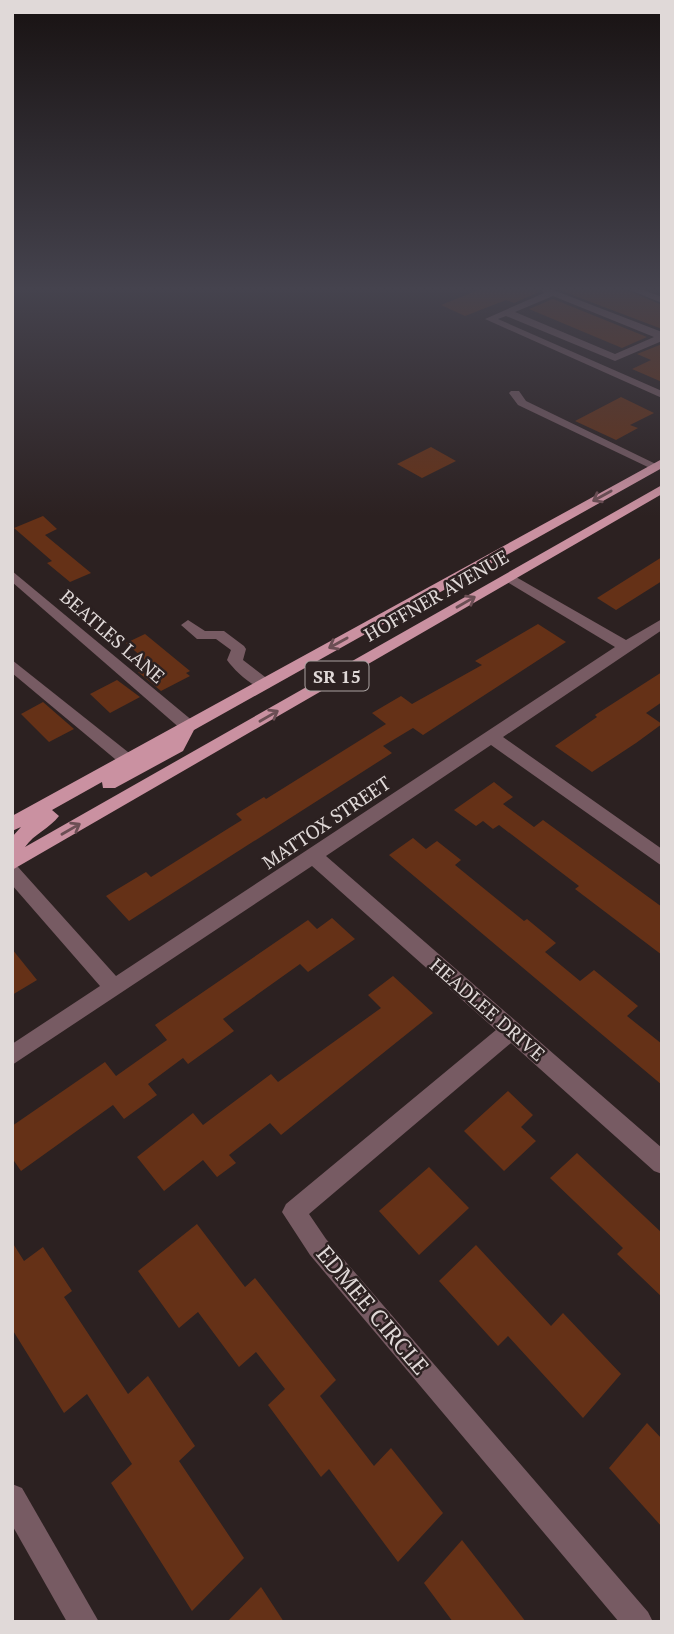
<svg xmlns="http://www.w3.org/2000/svg" width="674" height="1634" viewBox="0 0 674 1634" font-family="'PT Serif',serif">
<style>
.building{fill:#653117}
.lines{fill:none;stroke-linecap:round;stroke-linejoin:round}
.minor{fill:#775b63;fill-rule:evenodd}
.major{fill:#ca91a1;fill-rule:evenodd}
.oneway{stroke:#6b4e54}
.labels{text-anchor:middle;dominant-baseline:central;stroke-width:5;stroke-linejoin:round;paint-order:stroke}
.shield{fill:#2c2121;stroke:#aaa2a1;stroke-width:2}
.shield-label{font-size:18px;font-weight:bold;fill:#e0d9d8}
.street-label{font-size:19px;fill:#e0d9d8;stroke:#2c2121}
.near-street-label{font-size:23px;fill:#e0d9d8;stroke:#2c2121}
</style>
<rect width="100%" height="100%" fill="#2c2121"/>
<g class="building">
<polygon points="478,288 537,288 539,292 514,303 506,300 465,316 441,305 481,289"/>
<polygon points="554,288 622,288 662,305 662,329"/>
<polygon points="553,299 647,337 622,348 529,309"/>
<polygon points="662,344 662,382 632,369 651,360 637,354"/>
<polygon points="621,397 654,413 630,425 638,428 616,440 575,421"/>
<polygon points="431,447 456,461 422,478 397,464"/>
<polygon points="43,516 57,529 45,535 91,573 70,582 47,563 52,561 14,528"/>
<polygon points="662,557 662,581 616,610 597,598"/>
<polygon points="538,624 566,642 423,735 413,728 383,746 392,753 129,921 106,896 146,872 151,877 229,828 242,820 236,814 264,797 266,799 386,724 372,713 401,696 412,704 482,665 475,661"/>
<polygon points="145,634 190,671 186,673 190,676 161,691 138,672 152,666 126,643"/>
<polygon points="662,672 662,702 646,713 662,724 636,743 592,772 555,746 597,717 595,715"/>
<polygon points="117,680 140,697 110,713 90,694"/>
<polygon points="43,702 74,729 49,742 21,714"/>
<polygon points="494,782 513,797 503,804 534,827 543,820 662,907 662,955 575,889 579,886 499,825 493,829 483,821 476,826 454,810"/>
<polygon points="413,838 426,849 437,841 461,860 455,865 524,921 527,919 556,943 545,952 580,981 594,970 638,1006 627,1016 662,1044 662,1085 389,855"/>
<polygon points="332,918 355,939 308,972 300,964 223,1019 234,1031 188,1064 183,1058 148,1084 157,1095 124,1119 113,1105 21,1171 12,1158 12,1126 105,1062 116,1076 167,1040 155,1025 308,920 317,929"/>
<polygon points="12,949 37,980 12,995"/>
<polygon points="393,976 433,1013 281,1135 270,1123 229,1155 236,1163 217,1177 203,1160 164,1191 137,1157 193,1113 203,1125 271,1074 278,1082 381,1008 368,995"/>
<polygon points="508,1091 533,1115 521,1127 536,1141 504,1171 464,1131"/>
<polygon points="577,1153 662,1233 662,1297 617,1254 623,1248 550,1178"/>
<polygon points="429,1167 469,1208 419,1255 379,1211"/>
<polygon points="197,1224 245,1287 255,1278 336,1380 320,1396 374,1466 391,1448 443,1513 398,1562 329,1469 321,1477 268,1405 285,1389 256,1352 239,1367 198,1312 179,1328 138,1271"/>
<polygon points="12,1242 24,1261 43,1247 72,1291 64,1297 128,1394 148,1376 195,1446 179,1461 244,1558 192,1611 111,1483 132,1464 87,1394 64,1413 12,1329"/>
<polygon points="476,1245 551,1326 563,1313 621,1374 583,1418 508,1336 498,1346 439,1281"/>
<polygon points="647,1423 662,1439 662,1527 609,1468"/>
<polygon points="462,1540 526,1622 453,1622 424,1583"/>
<polygon points="261,1587 284,1622 227,1622"/>
</g>
<g class="lines">
<g class="minor">
<path d="M539,288h9l114,44v9l-47,20 -109,-45 -8,3 164,72v7l-177,-79 59,-26zM553,296l101,41 -39,17 -100,-42z"/>
<polygon points="625,288 638,288 662,297 662,303"/>
<polygon points="511,391 519,391 526,401 662,467 652,469 518,405 509,393"/>
<polygon points="12,571 194,722 196,726 194,730 182,730 12,582"/>
<polygon points="509,573 626,640 662,619 662,630 503,737 662,849 662,866 491,745 326,856 662,1148 662,1174 654,1171 511,1043 309,1214 326,1239 648,1612 653,1622 619,1622 310,1255 282,1212 286,1204 496,1030 312,866 12,1065 12,1044 100,986 12,885 12,865 18,867 116,976 615,647 504,580 502,577"/>
<path d="M188,620l17,11h19l20,15 2,3 -3,11 26,20 3,4 -3,4c-14,3 -34,-17 -42,-28l4,-10 -15,-11h-19l-16,-14z"/>
<polygon points="12,660 133,756 135,760 133,764 121,764 12,673"/>
<polygon points="12,1484 22,1488 99,1622 67,1622 12,1525"/>
</g>
<path class="major" d="M662,459v9l-468,262 -11,21 -68,37h-12l-1,-6 -50,28 7,6c-9,12 -25,18 -34,31l637,-362v9l-650,376v-33l9,-10 -9,4v-15z"/>
</g>
<defs><path id="oneway-shaft" d="M-6 0H5M1.5-3L5.5 0L1.5 3" fill="none" stroke-width="1.6" stroke-linecap="round" stroke-linejoin="round" transform="scale(1.75)"/></defs>
<g class="oneway">
<use href="#oneway-shaft" transform="translate(602 496) rotate(151)"/>
<use href="#oneway-shaft" transform="translate(466 602) rotate(-30)"/>
<use href="#oneway-shaft" transform="translate(338 643) rotate(151)"/>
<use href="#oneway-shaft" transform="translate(269 716) rotate(-30)"/>
<use href="#oneway-shaft" transform="translate(71 829) rotate(-30)"/>
</g>
<linearGradient id="sky" x2="0" y2="1"><stop stop-color="#181212"/><stop offset="0.56" stop-color="#45434e"/><stop offset="1" stop-color="#45434e" stop-opacity="0"/></linearGradient>
<rect width="674" height="516" fill="url(#sky)"/>
<g class="labels">
<rect class="shield" x="305.5" y="661.5" width="63" height="29" rx="5"/>
<g class="shield-label">
<text x="337" y="676">SR 15</text>
</g>
<g class="street-label">
<text transform="translate(436 595) rotate(-30)">HOFFNER AVENUE</text>
<text transform="translate(113 636) rotate(41)">BEATLES LANE</text>
<text transform="translate(326 822) rotate(-34)">MATTOX STREET</text>
<text transform="translate(488 1009) rotate(41)">HEADLEE DRIVE</text>
</g>
<g class="near-street-label">
<text transform="translate(373 1310) rotate(50)">EDMEE CIRCLE</text>
</g>
</g>
<rect width="674" height="1634" fill="none" stroke="#e0d9d8" stroke-width="28"/>
</svg>
